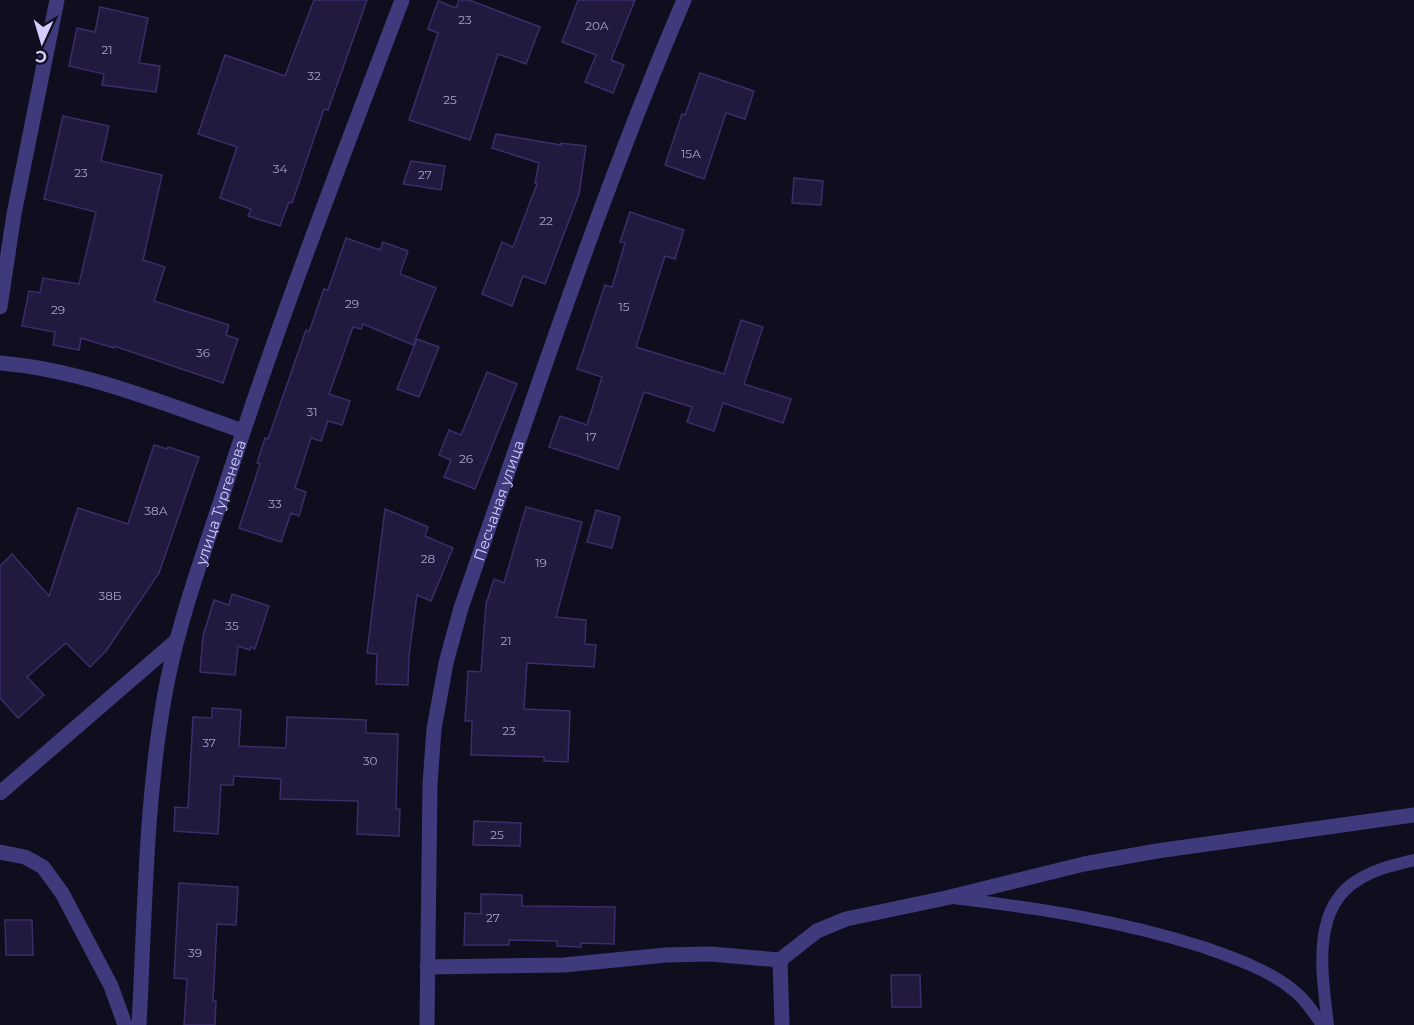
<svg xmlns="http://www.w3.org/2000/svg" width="1414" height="1025" viewBox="0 0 1414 1025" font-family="Montserrat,sans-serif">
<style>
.building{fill:#221a3e;stroke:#3a2d6a;stroke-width:1.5}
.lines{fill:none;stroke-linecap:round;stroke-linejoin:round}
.lane{stroke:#3e3a7c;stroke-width:12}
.street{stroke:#3e3a7c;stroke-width:15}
.labels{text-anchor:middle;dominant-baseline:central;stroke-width:6;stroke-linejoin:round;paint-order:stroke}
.number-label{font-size:12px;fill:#a7a0cd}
.street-label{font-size:15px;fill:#d3ccfd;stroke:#100d1e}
</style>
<rect width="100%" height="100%" fill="#100d1e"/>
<g class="building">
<polygon points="314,0 367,0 328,110 324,109 292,203 289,202 280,226 248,216 251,209 220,198 237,147 198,134 225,55 285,76"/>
<polygon points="459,0 469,0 540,27 526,64 498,54 470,140 409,120 438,33 428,29 438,1 456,8"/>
<polygon points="578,0 635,0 611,60 624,65 613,93 585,82 596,55 562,42"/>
<polygon points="100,7 148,18 139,63 160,66 156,92 102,85 104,74 69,66 77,28 95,32"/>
<polygon points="700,73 754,91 745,119 726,113 704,179 665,165 682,114 685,115"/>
<polygon points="63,116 109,126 101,161 162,175 143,260 165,267 154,301 229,325 226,335 238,339 223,383 114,346 114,348 81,338 79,350 53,345 55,332 22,326 29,291 40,293 43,278 79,284 96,212 44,199"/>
<polygon points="496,134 561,145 561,143 586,146 579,194 545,284 523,276 512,306 482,294 502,242 513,247 537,184 535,183 539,163 492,148"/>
<polygon points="411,161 445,166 441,190 403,184"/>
<polygon points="794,178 823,181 821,205 792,203"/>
<polygon points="630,212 684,230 675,259 665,256 636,347 724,374 741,320 763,327 744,384 791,399 783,423 723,403 714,431 687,422 692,407 644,392 618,469 549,447 560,416 587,425 602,377 577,369 605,285 612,287 625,243 620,242"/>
<polygon points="346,238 380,250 383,242 408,251 400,274 436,288 413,345 363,324 361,329 353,327 329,394 350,401 342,425 328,421 321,441 311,438 295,488 306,492 299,516 291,513 281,542 239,528 260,464 257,463 265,438 268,439 306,330 309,332 324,289 328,290"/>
<polygon points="417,339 439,347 419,397 397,389"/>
<polygon points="487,372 517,384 475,489 444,477 451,460 439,455 449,430 461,435"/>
<polygon points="154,445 167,449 168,447 199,457 159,573 106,651 90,667 66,643 27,677 44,695 18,718 0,698 0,566 12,554 49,596 78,508 128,524"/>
<polygon points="526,507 582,522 556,617 586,620 585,644 596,645 594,667 527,663 524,709 570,711 568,762 544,761 544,757 471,755 472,721 465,721 468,671 481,672 486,604 494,579 504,583"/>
<polygon points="385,509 428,527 425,536 453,548 431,601 417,595 409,656 408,685 376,684 377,654 367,653"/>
<polygon points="596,510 620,517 612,548 587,542"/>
<polygon points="232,594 269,606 255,649 251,647 250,650 238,646 235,675 200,672 203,636 214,600 229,605"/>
<polygon points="212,708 241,710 239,746 286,748 287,717 366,720 366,733 398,734 396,809 400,809 399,836 357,834 358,801 280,799 281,779 234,776 233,785 221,785 218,834 174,831 175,807 188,808 193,717 212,718"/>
<polygon points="474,821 521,823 520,846 473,845"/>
<polygon points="179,883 238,887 236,925 217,924 213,1001 216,1001 215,1025 184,1025 187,979 174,978"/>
<polygon points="481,894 522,895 522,906 615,907 614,944 581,943 581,947 557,946 557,941 509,940 509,945 464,945 465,913 481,914"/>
<polygon points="5,920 32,920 33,955 6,955"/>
<polygon points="891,975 920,975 921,1007 892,1007"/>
</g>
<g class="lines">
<g class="lane">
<path d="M953,898c85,10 169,23 250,49 31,11 64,22 90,43 12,9 21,23 29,35"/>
<path d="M1328,1025c-5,-46 -19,-116 30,-145 17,-11 36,-15 56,-20"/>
</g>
<g class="street">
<polyline points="0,307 14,214 57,0"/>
<path d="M0,363c84,7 164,41 243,68"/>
<polyline points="0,793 176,641"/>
<polyline points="0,852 25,857 43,867 62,893 111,986 125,1025"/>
<polyline points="780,960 782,1025"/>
<polyline points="427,967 564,965 666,955 710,954 780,960 817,931 846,919 946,898 1084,864 1157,851 1414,815"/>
<path id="s1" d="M139,1025c6,-108 6,-219 25,-326 12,-70 37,-138 59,-205 53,-167 117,-330 179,-494"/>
<path id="s2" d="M427,1025l3,-241 4,-55 12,-66 15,-55c71,-204 138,-410 223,-608"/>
</g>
</g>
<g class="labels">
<g class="number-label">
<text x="465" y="19">23</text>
<text x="597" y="25">20А</text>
<text x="107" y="49">21</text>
<text x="314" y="75">32</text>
<text x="450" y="99">25</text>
<text x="691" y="153">15А</text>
<text x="280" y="168">34</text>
<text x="81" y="172">23</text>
<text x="425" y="174">27</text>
<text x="546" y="220">22</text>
<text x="352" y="303">29</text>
<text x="624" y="306">15</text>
<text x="58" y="309">29</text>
<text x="203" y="352">36</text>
<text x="312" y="411">31</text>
<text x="591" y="436">17</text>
<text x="466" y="458">26</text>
<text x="275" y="503">33</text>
<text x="156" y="510">38А</text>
<text x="428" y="558">28</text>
<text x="541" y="562">19</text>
<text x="110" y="595">38Б</text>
<text x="232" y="625">35</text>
<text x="506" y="640">21</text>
<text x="509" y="730">23</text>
<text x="209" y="742">37</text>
<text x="370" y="760">30</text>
<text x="497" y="834">25</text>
<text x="493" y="917">27</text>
<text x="195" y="952">39</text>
</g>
<g class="street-label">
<text stroke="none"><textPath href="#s2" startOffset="534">Песчаная улица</textPath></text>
<text stroke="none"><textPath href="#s1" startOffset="532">улица Тургенева</textPath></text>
</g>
</g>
<g transform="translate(42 42) rotate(184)" stroke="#100d1e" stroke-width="4.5" paint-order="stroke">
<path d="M0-4.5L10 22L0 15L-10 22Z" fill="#d3ccfd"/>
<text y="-9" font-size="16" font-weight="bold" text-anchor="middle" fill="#d3ccfd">С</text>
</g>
</svg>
